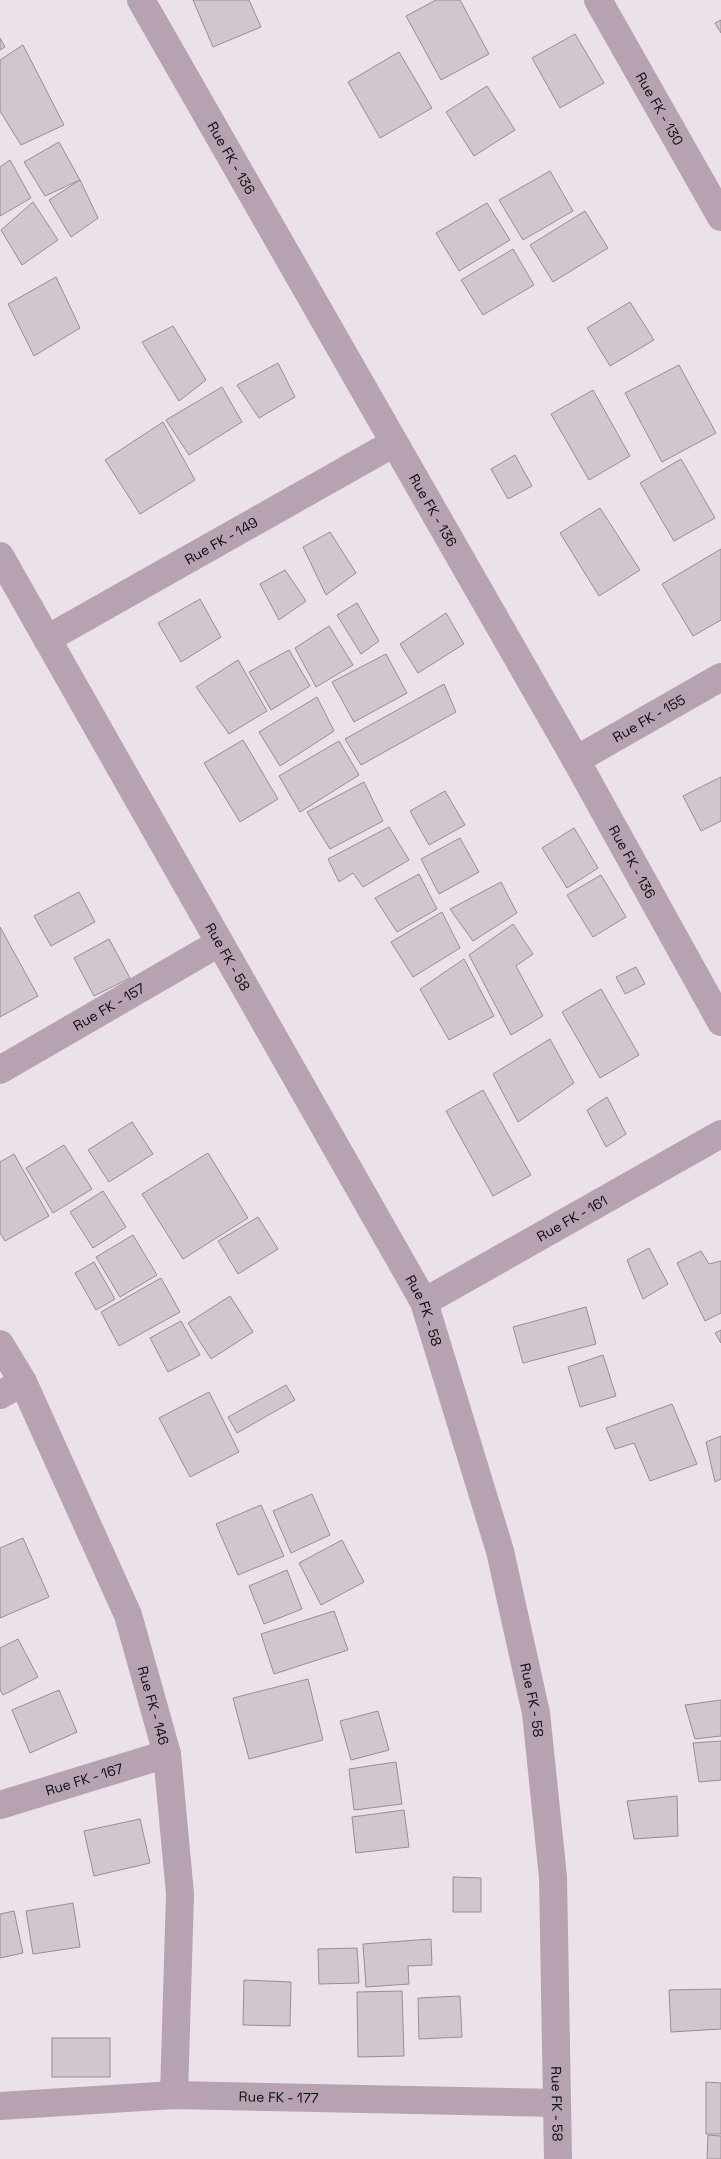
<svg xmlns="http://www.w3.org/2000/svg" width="721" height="2159" viewBox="0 0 721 2159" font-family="'Space Grotesk',sans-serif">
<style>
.building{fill:#cfc7cd;stroke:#968e94}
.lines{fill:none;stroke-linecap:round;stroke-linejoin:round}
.street{stroke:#b6a2b0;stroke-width:28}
.labels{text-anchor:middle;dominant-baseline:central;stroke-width:4;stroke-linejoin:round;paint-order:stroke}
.street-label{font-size:14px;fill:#0e0c0e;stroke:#fff}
</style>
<rect width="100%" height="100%" fill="#eae2e8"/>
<g class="building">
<polygon points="193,0 249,0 261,27 213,47"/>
<polygon points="436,0 460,0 489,54 441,80 406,16"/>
<polygon points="721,20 721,33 715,23"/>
<polygon points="575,34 604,83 560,108 532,58"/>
<polygon points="0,38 5,47 0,50"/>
<polygon points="23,45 64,125 21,145 0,111 0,60"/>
<polygon points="399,52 432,108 380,138 348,82"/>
<polygon points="487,86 515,130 474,156 446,112"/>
<polygon points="59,142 80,180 45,196 24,162"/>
<polygon points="10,160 31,198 0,216 0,167"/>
<polygon points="550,171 573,211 523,240 499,200"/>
<polygon points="80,180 98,218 71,237 49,200"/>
<polygon points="33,202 58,240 22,265 1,230"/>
<polygon points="487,203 510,240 459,271 436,233"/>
<polygon points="585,211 608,248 553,282 530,245"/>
<polygon points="513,249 534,285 483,315 461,280"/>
<polygon points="56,277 80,328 34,356 8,304"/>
<polygon points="630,302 654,340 610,366 587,328"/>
<polygon points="173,326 206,380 179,401 142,342"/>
<polygon points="278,363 295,397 259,418 237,385"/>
<polygon points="679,365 716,433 662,462 625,393"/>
<polygon points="222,387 242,422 189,455 166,420"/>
<polygon points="593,390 630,456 589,480 551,414"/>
<polygon points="163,422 195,480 140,514 105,460"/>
<polygon points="515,455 532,486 508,499 491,469"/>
<polygon points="681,459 715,518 674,541 640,483"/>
<polygon points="600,508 640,570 599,596 560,533"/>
<polygon points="330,532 356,573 326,595 303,547"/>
<polygon points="721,549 721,620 693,636 662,584"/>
<polygon points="285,570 306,601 279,620 260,584"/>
<polygon points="200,599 221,637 181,662 158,623"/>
<polygon points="357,603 379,641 361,654 337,615"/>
<polygon points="446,613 464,644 418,673 400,644"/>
<polygon points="329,626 353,665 316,687 295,648"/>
<polygon points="289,650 310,686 271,710 249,672"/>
<polygon points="386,654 407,693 354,722 332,682"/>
<polygon points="238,660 267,711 229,734 196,687"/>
<polygon points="444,684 456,712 361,765 345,739"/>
<polygon points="317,697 334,731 280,766 259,732"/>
<polygon points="243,740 278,799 240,822 204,763"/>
<polygon points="339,741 359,775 300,812 279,776"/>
<polygon points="721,777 721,821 701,831 683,796"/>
<polygon points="364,782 383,821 330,849 307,812"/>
<polygon points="445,791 465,825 429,845 410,811"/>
<polygon points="389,827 409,860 363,887 353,873 339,882 328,859"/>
<polygon points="574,828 598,868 567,888 542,848"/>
<polygon points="460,838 479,872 439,894 421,859"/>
<polygon points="419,874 437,909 397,932 375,898"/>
<polygon points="601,875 626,917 593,937 567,895"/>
<polygon points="501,882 517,913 473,941 450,909"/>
<polygon points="79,892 95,922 51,946 34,916"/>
<polygon points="442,912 460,948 413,977 391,942"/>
<polygon points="513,924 533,954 516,966 543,1016 511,1035 469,955"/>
<polygon points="0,927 38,996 0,1017"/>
<polygon points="109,939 130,978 94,996 74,958"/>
<polygon points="464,959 494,1016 449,1040 420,989"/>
<polygon points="636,967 645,984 625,994 616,977"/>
<polygon points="601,989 639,1055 600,1078 562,1012"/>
<polygon points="550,1039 574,1083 518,1122 493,1074"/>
<polygon points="483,1090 531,1175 493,1196 446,1111"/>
<polygon points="607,1097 626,1134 606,1147 587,1110"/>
<polygon points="132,1122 153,1154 109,1182 88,1150"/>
<polygon points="64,1145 92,1189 53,1213 26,1168"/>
<polygon points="208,1153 248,1218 183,1259 142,1194"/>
<polygon points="14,1154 49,1216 5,1241 0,1233 0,1162"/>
<polygon points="103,1191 126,1227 93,1248 70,1212"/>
<polygon points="258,1217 278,1249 238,1274 218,1241"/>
<polygon points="133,1235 157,1275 120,1297 96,1257"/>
<polygon points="649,1248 668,1284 643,1299 627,1260"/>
<polygon points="701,1251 709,1264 721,1261 721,1313 705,1321 677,1263"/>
<polygon points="94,1262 115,1299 96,1310 75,1273"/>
<polygon points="161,1278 180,1312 119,1346 101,1312"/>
<polygon points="230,1296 253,1332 211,1359 188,1323"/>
<polygon points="586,1307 596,1344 523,1363 513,1327"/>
<polygon points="181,1321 200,1355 168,1372 150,1338"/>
<polygon points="721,1330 721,1343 715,1333"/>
<polygon points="603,1355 616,1396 580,1407 568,1367"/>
<polygon points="286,1385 295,1400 237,1433 228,1417"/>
<polygon points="209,1392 239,1452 190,1477 159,1418"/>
<polygon points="672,1404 697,1464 650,1481 634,1443 615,1449 606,1428"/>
<polygon points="721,1436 721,1479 715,1482 706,1442"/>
<polygon points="312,1494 330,1535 291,1553 273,1511"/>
<polygon points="261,1505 284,1556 238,1575 216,1524"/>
<polygon points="23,1538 49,1597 0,1618 0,1548"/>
<polygon points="342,1540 364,1582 321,1605 299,1563"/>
<polygon points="287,1570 302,1609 264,1624 249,1586"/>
<polygon points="334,1611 348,1650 274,1674 261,1634"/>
<polygon points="18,1639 38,1677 3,1695 0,1690 0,1648"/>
<polygon points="308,1679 323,1740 249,1759 233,1698"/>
<polygon points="59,1690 77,1732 30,1753 12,1710"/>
<polygon points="721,1700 721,1736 695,1739 685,1705"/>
<polygon points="378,1711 389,1750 351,1760 340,1721"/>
<polygon points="721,1741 721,1780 699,1782 693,1743"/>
<polygon points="396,1762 402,1804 354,1810 349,1769"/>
<polygon points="677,1796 678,1836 634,1839 627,1801"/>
<polygon points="404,1810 409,1847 356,1853 352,1817"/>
<polygon points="140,1819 150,1863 94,1876 84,1831"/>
<polygon points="453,1877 481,1878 481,1912 453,1912"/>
<polygon points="73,1903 80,1947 33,1954 26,1911"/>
<polygon points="14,1911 23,1953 0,1958 0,1914"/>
<polygon points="431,1939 432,1965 408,1966 409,1984 366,1987 363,1944"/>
<polygon points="357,1948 359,1983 319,1984 318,1949"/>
<polygon points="244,1980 291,1982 290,2026 243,2025"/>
<polygon points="721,1989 721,2029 671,2032 669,1990"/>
<polygon points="402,1991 404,2056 358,2057 357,1992"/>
<polygon points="460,1996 462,2037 419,2039 418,1998"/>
<rect x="52" y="2038" width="58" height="39"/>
<polygon points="706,2082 721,2083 721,2134 706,2134"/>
<polygon points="708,2135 721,2136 721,2159 707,2159"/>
</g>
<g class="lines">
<g class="street">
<path id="s1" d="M141,0l435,760 145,262"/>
<path id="s2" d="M598,0l123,217"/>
<path id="s3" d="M0,556l424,746 76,249 36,162 17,164 5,282"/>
<path id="s4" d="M47,639l347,-196"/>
<path id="s5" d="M576,760l145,-83"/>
<path id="s6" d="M0,1070l219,-127"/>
<path id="s7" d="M424,1302l297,-168"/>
<path id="s8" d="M0,1344l23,38 105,233 39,139 13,140 -6,201"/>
<polyline points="0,1395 23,1382"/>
<path id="s9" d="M0,1805l167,-51"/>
<path id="s10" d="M0,2106l174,-11 383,8"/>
</g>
</g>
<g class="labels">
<g class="street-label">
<text stroke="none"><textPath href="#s2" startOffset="125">Rue FK - 130</textPath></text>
<text stroke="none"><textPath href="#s1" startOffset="182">Rue FK - 136</textPath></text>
<text stroke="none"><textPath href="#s1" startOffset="588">Rue FK - 136</textPath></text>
<text stroke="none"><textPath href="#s4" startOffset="200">Rue FK - 149</textPath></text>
<text stroke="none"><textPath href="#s5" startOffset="84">Rue FK - 155</textPath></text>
<text stroke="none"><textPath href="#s1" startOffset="992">Rue FK - 136</textPath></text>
<text stroke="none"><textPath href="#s3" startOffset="461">Rue FK - 58</textPath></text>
<text stroke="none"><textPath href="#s6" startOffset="126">Rue FK - 157</textPath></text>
<text stroke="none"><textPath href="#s7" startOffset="170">Rue FK - 161</textPath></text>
<text stroke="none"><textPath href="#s3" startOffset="866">Rue FK - 58</textPath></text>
<text stroke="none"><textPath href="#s3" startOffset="1271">Rue FK - 58</textPath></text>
<text stroke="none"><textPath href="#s8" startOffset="394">Rue FK - 146</textPath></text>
<text stroke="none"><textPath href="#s9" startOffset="88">Rue FK - 167</textPath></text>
<text stroke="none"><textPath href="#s10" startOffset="279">Rue FK - 177</textPath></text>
<text stroke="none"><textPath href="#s3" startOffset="1676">Rue FK - 58</textPath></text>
</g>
</g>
</svg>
